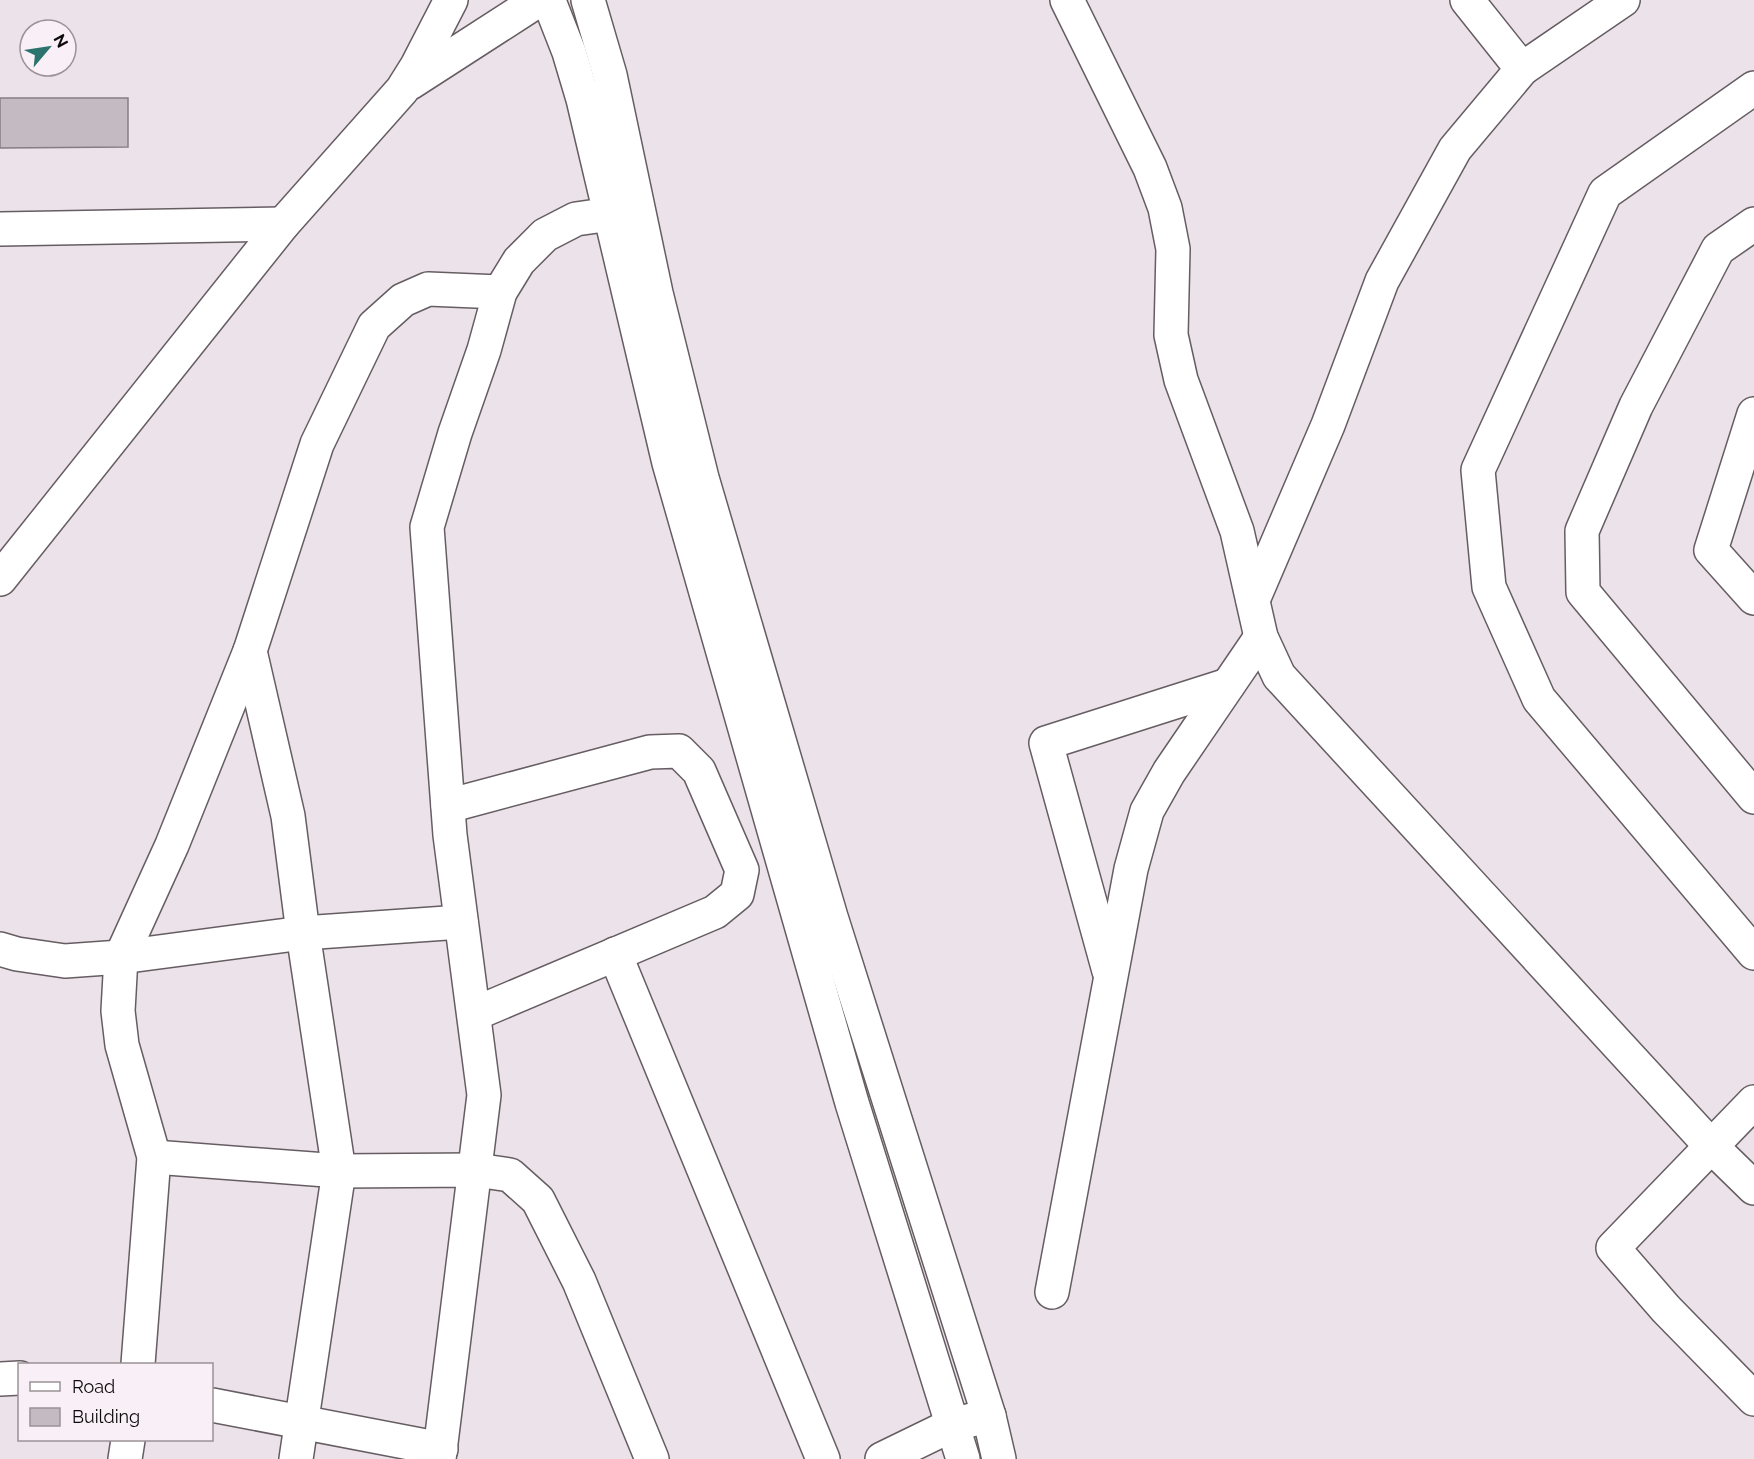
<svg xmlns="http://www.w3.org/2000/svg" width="1754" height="1459" viewBox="0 0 1754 1459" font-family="Raleway,sans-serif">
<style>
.building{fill:#c4bbc2;stroke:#867d83;stroke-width:1.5}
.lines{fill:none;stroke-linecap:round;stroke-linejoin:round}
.minor-casing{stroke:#655d62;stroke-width:36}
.tertiary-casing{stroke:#655d62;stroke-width:36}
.minor{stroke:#fff;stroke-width:33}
.tertiary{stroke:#fff;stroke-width:33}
</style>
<rect width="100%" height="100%" fill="#ece2e9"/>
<polygon class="building" points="0,98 128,98 128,147 0,148"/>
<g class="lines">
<defs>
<g id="minor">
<polyline points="1067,0 1150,168 1165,208 1173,249 1171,335 1181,380 1237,531 1261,637 1279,676 1711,1146 1754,1188"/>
<polyline points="1467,0 1522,69 1623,0"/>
<polyline points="1754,88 1605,193 1478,470 1489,587 1539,699 1754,953"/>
<polyline points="1754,224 1718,249 1636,406 1582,531 1583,592 1754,797"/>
<polyline points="0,229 283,224"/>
<polyline points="1754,414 1711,550 1754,598"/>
<polyline points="1253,600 1328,425 1382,281 1455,149 1522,69"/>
<polyline points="250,651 288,816 303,933 339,1171 296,1459"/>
<polyline points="448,806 650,752 679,751 699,771 742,870 737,894 715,912 474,1014"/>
<polyline points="0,949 17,954 65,961 121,957 303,933 461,922"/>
<polyline points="615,954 823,1459"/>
<polyline points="1109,971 1046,743 1228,685"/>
<polyline points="1754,1102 1613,1248 1666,1309 1754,1399"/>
<polyline points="154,1157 339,1171 476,1170 510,1175 538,1200 579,1281 652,1459"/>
<polyline points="1052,1292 1131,869 1147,811 1169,772 1261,637"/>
<polyline points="138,1364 154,1157 122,1045 118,1011 121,957 172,845 250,651 317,444 374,326 403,300 428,289 500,292"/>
<polyline points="0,1379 20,1378"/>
<polyline points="212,1405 441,1449"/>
<polyline points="125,1459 128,1440"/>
<polyline points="439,1459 484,1095 450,835 427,527 455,433 484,350 500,292 519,261 545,235 576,219 611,214"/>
<polyline points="882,1459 954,1424 989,1416"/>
</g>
<g id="tertiary">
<polyline points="588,0 610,75 656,293 702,478 831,917 989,1416 999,1459"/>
<polyline points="549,1 569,52 583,99 669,463 852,1103 963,1459"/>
<polyline points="410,83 534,3"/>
<polyline points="0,579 283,224 402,90 417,66 451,0"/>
</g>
</defs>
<use href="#minor" class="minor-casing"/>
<use href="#tertiary" class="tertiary-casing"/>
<use href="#minor" class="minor"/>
<use href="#tertiary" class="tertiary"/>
</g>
<rect x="18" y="1363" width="195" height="78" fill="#f9eff6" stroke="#9b9398" stroke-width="1.5"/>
<rect x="30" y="1382" width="30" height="9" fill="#ffffff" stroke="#9b9398" stroke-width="1.5"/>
<text x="72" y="1393" font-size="18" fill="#0d0a0c">Road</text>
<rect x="30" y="1408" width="30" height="18" fill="#c4bbc2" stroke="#9b9398" stroke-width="1.5"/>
<text x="72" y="1423" font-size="18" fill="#0d0a0c">Building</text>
<g transform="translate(48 48) rotate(61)"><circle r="28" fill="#f9eff6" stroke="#9b9398" stroke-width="1.5"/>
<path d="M0-4.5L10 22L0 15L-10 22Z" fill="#2b736d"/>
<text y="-9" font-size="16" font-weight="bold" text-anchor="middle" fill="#0d0a0c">N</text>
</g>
</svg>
